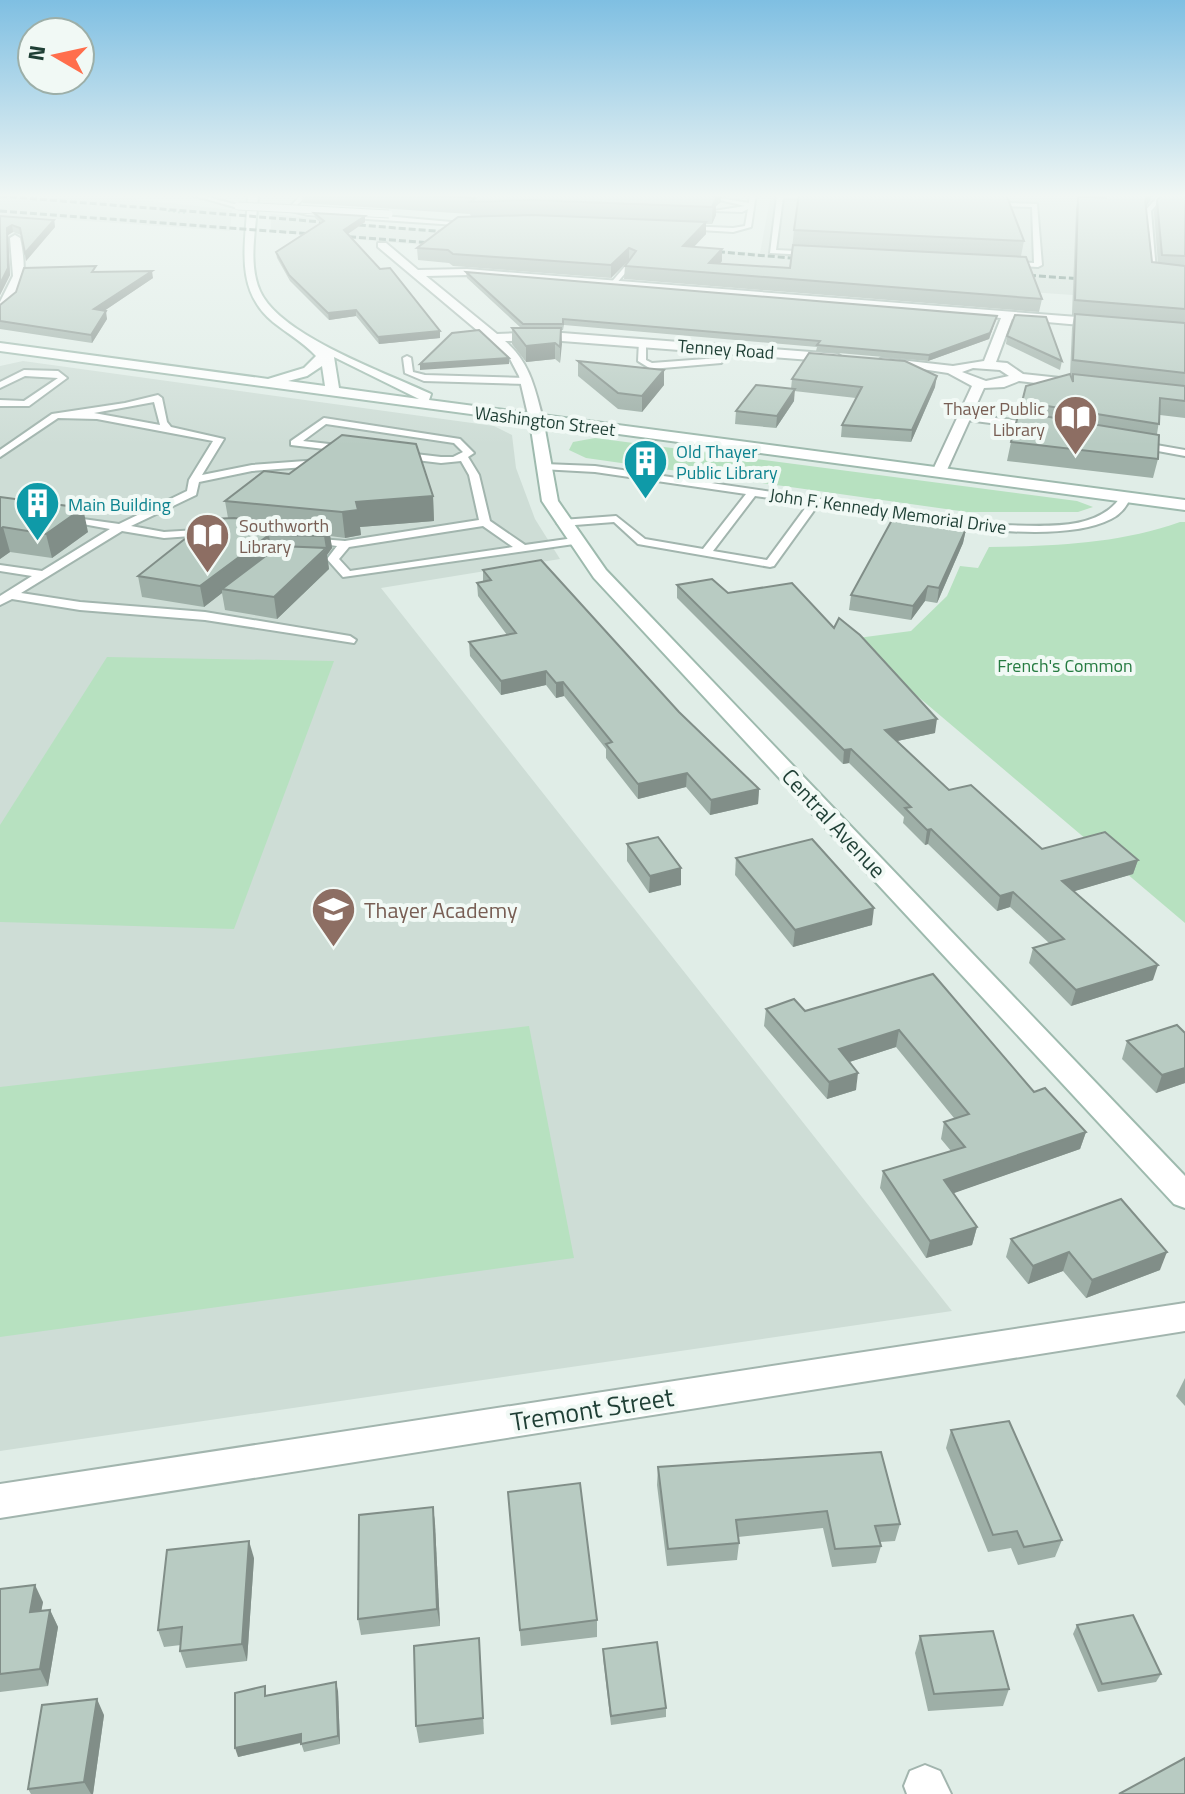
<svg xmlns="http://www.w3.org/2000/svg" width="1185" height="1794" viewBox="0 0 1185 1794" font-family="'Titillium Web',sans-serif">
<style>
.built{fill:#ceddd6}
.green{fill:#b7e1c0}
.lines{fill:none;stroke-linecap:round;stroke-linejoin:round}
.service-casing{stroke:#a2b5ae;stroke-width:4}
.minor-casing{stroke:#a2b5ae;stroke-width:4}
.tertiary-casing{stroke:#a2b5ae;stroke-width:4}
.secondary-casing{stroke:#9ebaae;stroke-width:4}
.path{stroke:#7db4a0;stroke-width:2;stroke-dasharray:2 3;stroke-linecap:butt}
.service{fill:#fff;fill-rule:evenodd}
.minor{fill:#fff;fill-rule:evenodd}
.tertiary{fill:#fff;fill-rule:evenodd}
.secondary{fill:#fff;fill-rule:evenodd}
.rail{stroke:#597b70;stroke-width:3;stroke-dasharray:7 3;stroke-linecap:butt}
.service-bridge-casing{stroke:#a2b5ae;stroke-width:9;stroke-linecap:butt}
.service-bridge{stroke:#fff;stroke-width:7}
.wall{fill:#9eafa7}
.shaded-wall{fill:#818e88}
.building{fill:#b8cbc2;stroke:#818e88;stroke-width:2}
.labels{text-anchor:middle;dominant-baseline:central;stroke-width:8;stroke-linejoin:round;paint-order:stroke}
.far-street-label{font-size:18px;fill:#1f3f35;stroke:#f1f9f5}
.far-education-label{font-size:18px;fill:#785e54;stroke:#f1f9f5;text-anchor:end}
.far-culture-label{font-size:18px;fill:#0d838f;stroke:#f1f9f5;text-anchor:start}
.far-park-label{font-size:18px;fill:#257b41;stroke:#f1f9f5}
.street-label{font-size:22px;fill:#1f3f35;stroke:#f1f9f5}
.education-label{font-size:22px;fill:#785e54;stroke:#f1f9f5;text-anchor:start}
.near-street-label{font-size:26px;fill:#1f3f35;stroke:#f1f9f5}
</style>
<rect width="100%" height="100%" fill="#e0ede7"/>
<g class="built">
<polygon points="0,194 89,194 232,210 230,231 0,215"/>
<polygon points="771,194 1185,194 1185,303 667,266 271,232 271,214 387,226 760,253"/>
<polygon points="23,361 494,426 512,435 516,468 535,519 560,559 381,588 952,1311 0,1451 0,366"/>
</g>
<g class="green">
<polygon points="595,438 1077,501 1093,507 1078,512 967,512 586,458 569,450 573,442"/>
<path d="M1180,522h5v401l-335,-284 61,-8 36,-35 13,-30 18,2 11,-21c66,-1 128,-3 191,-25z"/>
<polygon points="107,657 334,661 234,929 0,922 0,825"/>
<polygon points="529,1026 574,1258 0,1337 0,1087"/>
</g>
<g class="lines">
<defs>
<g id="service">
<polygon points="188,194 197,194 241,206 238,208"/>
<polygon points="302,194 308,194 294,208 474,224 471,226 308,215 287,210"/>
<polygon points="695,194 749,203 750,194 756,194 751,227 733,232 684,229 686,226 733,228 745,226 748,209 742,212 714,211 745,206"/>
<path d="M780,194l257,10 5,61 -4,2 -268,-14 7,-57zM783,198l249,9 2,56 -258,-13z"/>
<polygon points="1160,194 1166,194 1151,211 1156,271 1185,273 1185,277 1149,273 1145,211"/>
<polygon points="628,263 633,264 615,285 609,285"/>
<polygon points="639,341 646,343 646,360 652,363 719,358 728,347 735,349 721,363 651,369 638,361"/>
<polygon points="407,356 411,358 413,372 425,375 526,378 530,381 526,384 424,381 405,373 403,358"/>
<polygon points="24,370 58,371 67,378 29,406 0,406 0,400 24,401 58,378 25,376 0,388 0,382"/>
<path d="M158,395l4,3 5,24 4,5 53,12 -22,36 50,-10 67,-5 5,3 -5,3 -67,5 -53,11 -3,13 -65,31 33,6 50,-3 4,1v4l-54,4 -42,-7 -101,62 59,9 125,10 145,24 6,4 -2,3 -149,-23 -125,-10 -68,-11 -12,6v-9l32,-20 -32,-5v-6l42,6 68,-42 -49,-9v-4l58,8 68,-33 2,-11 24,-39 -116,-22 -39,-1 -58,39v-7l52,-36 73,-11zM154,402l6,23 -66,-12z"/>
<polygon points="962,414 1038,423 1043,426 1038,429 959,419 959,415"/>
<path d="M324,418l136,21 14,14 -6,4 11,18 11,46 35,24 49,-7 5,3 -5,3 -231,33 -16,-18 10,-13 -29,-4v-4l37,3 134,-21 -10,-45 -8,-14 -20,2 -150,-18v-4zM326,424l128,19 9,9 -10,5h-12l-138,-16zM483,526l30,21 -163,24 -11,-12 10,-12z"/>
<polygon points="1139,442 1185,450 1185,456 1136,447 1134,445"/>
<path d="M544,464l51,2 402,59c41,0 101,9 125,-30l9,2c-5,10 -10,17 -20,22 -62,32 -222,-4 -293,-14l-44,61 -4,1 -132,-23 -24,-22 -52,4 -5,-3 5,-3 54,-4 29,23 58,10 43,-55 -151,-22 -54,-3 -2,-2zM755,496l54,7 -42,57 -54,-9z"/>
</g>
<g id="minor">
<path d="M15,235l5,3c6,26 8,60 -20,74v-10l13,-26 -3,-38z"/>
<path d="M378,243h8l32,27 49,-1 636,50 6,4 -6,4 -91,-8 -16,43 11,1 16,11 56,6 7,4 -7,4 -60,-7 -15,6 -20,1 -38,84 -7,4 -7,-4 40,-86 -24,-13 -72,-11 6,-4 71,8 31,-5 17,-43 -534,-43 -41,1 71,58 52,-2 288,22 6,4 -6,4 -288,-22 -44,1c25,21 30,48 38,78l-7,4 -7,-4 -10,-43 -10,-19 -131,-110zM973,368l27,2 9,6 -23,5 -24,-9z"/>
<polygon points="925,1765 940,1771 951,1794 907,1794 904,1786 910,1771"/>
</g>
<polygon id="tertiary" points="1185,1303 1185,1331 0,1518 0,1484"/>
<path id="secondary" d="M248,194h10c-1,31 -11,68 2,97 20,45 127,82 171,103l-2,6 756,100v10l-641,-86 14,77 48,69 579,606v32l-11,-4 -580,-626 -52,-77 -12,-79 -530,-71v-8l268,36 36,-11 12,-12c-13,-14 -28,-22 -43,-34 -41,-34 -26,-82 -25,-128zM334,357l85,42 -80,-11zM322,366l3,20 -37,-5 19,-5z"/>
</defs>
<use href="#service" class="service-casing"/>
<use href="#minor" class="minor-casing"/>
<use href="#tertiary" class="tertiary-casing"/>
<use href="#secondary" class="secondary-casing"/>
<polyline class="path" points="168,211 185,213"/>
<use href="#service" class="service"/>
<use href="#minor" class="minor"/>
<use href="#tertiary" class="tertiary"/>
<use href="#secondary" class="secondary"/>
<g class="rail">
<polyline points="0,196 459,233"/>
<polyline points="0,211 447,244"/>
<polyline points="698,250 814,260"/>
<polyline points="1009,274 1097,280"/>
</g>
<defs>
<polyline id="service-bridge" points="238,206 389,214"/>
</defs>
<use href="#service-bridge" class="service-bridge-casing"/>
<use href="#service-bridge" class="service-bridge"/>
</g>
<g class="wall">
<polygon points="302,194 721,194 721,202 716,206 716,215 712,224 706,224 706,234 694,247 722,249 722,261 719,264 790,268 794,230 1024,241 1021,256 1042,299 1039,312 624,279 625,266 629,260 611,278 453,266 449,263 418,260 417,248 471,216 470,214 303,203"/>
<polygon points="1076,194 1152,194 1150,201 1146,207 1152,262 1158,263 1154,212 1157,200 1185,194 1185,418 1160,415 1157,434 1158,459 1153,478 1007,461 1011,442 1022,402 1070,375 1072,328 1074,315 1072,315 1076,209 1078,198 1076,197"/>
<polygon points="314,213 365,222 347,234 440,331 440,338 379,344 356,316 329,320 290,281 277,258 276,252 321,223 315,218"/>
<polygon points="0,216 54,220 55,227 26,261 21,235 13,232 8,235 10,275 0,295"/>
<polygon points="98,272 153,278 104,311 107,319 92,343 0,329 0,305"/>
<polygon points="466,272 997,316 989,339 928,361 816,351 817,347 564,325 563,330 561,330 560,363 555,359 526,362 512,344 512,328 521,328 467,278"/>
<polygon points="1007,336 1062,361 1060,370 1006,344"/>
<polygon points="578,361 664,370 664,385 642,412 618,409 578,376"/>
<polygon points="792,379 935,387 911,442 841,437 842,425 856,398 794,391 794,401 776,428 735,424 736,411 791,389"/>
<polygon points="433,496 434,521 360,527 361,535 345,538 330,536 332,548 327,555 329,569 277,619 225,610 222,593 204,607 142,597 138,576 228,518 225,501"/>
<polygon points="0,497 88,532 52,558 10,552 0,559"/>
<polygon points="966,529 963,543 937,603 925,601 911,620 849,610 851,595"/>
<polygon points="483,570 679,712 759,789 758,804 710,815 686,787 638,799 606,758 606,749 564,696 556,698 546,685 501,695 470,656 469,642 507,635 478,596 477,583 483,582"/>
<polygon points="677,585 728,593 935,733 897,741 949,790 1042,849 1138,860 1133,874 1074,891 1153,980 1071,1006 1029,963 1033,948 1049,943 1010,907 997,911 928,844 925,845 903,823 904,817 849,763 843,764 677,598"/>
<polygon points="627,844 681,868 681,885 649,893 627,861"/>
<polygon points="736,858 872,925 793,947 735,875"/>
<polygon points="933,974 1034,1092 1086,1132 1080,1149 953,1193 977,1227 972,1245 926,1258 880,1188 883,1171 951,1151 941,1139 944,1122 954,1118 896,1047 849,1062 856,1090 827,1099 764,1026 766,1009 805,1011"/>
<polygon points="1185,1033 1185,1083 1156,1093 1122,1059 1127,1041"/>
<polygon points="1011,1239 1160,1270 1086,1298 1063,1271 1028,1284 1006,1257"/>
<polygon points="1185,1378 1185,1406 1176,1396"/>
<polygon points="951,1430 1062,1540 1055,1557 1018,1565 1011,1548 988,1552 946,1448"/>
<polygon points="658,1467 900,1524 895,1541 880,1542 881,1546 876,1563 832,1567 823,1528 738,1537 739,1543 737,1560 667,1566 657,1485"/>
<polygon points="508,1492 597,1620 597,1637 521,1646"/>
<polygon points="433,1507 435,1524 440,1626 361,1635 358,1619"/>
<polygon points="254,1558 247,1661 186,1668 180,1651 181,1645 164,1647 158,1630"/>
<polygon points="0,1589 43,1602 41,1611 50,1610 58,1627 48,1686 0,1692"/>
<polygon points="1077,1625 1161,1674 1156,1682 1098,1692 1073,1634"/>
<polygon points="920,1636 1009,1689 1003,1706 928,1711 915,1653"/>
<polygon points="479,1638 484,1734 419,1743 416,1726"/>
<polygon points="603,1649 666,1708 666,1717 611,1725 603,1658"/>
<polygon points="338,1691 340,1744 304,1752 301,1743 238,1757 267,1695"/>
<polygon points="104,1715 93,1794 31,1794 28,1789"/>
</g>
<g class="shaded-wall">
<polygon points="713,194 721,194 721,202 716,206 716,215 712,224"/>
<polygon points="1149,194 1152,194 1150,201 1142,211 1145,199"/>
<polygon points="365,216 365,222 345,236 344,230"/>
<polygon points="54,220 55,227 26,261 25,253"/>
<polygon points="706,222 706,234 683,258 683,246"/>
<polygon points="12,225 13,232 8,235 10,275 0,295 0,284 7,228"/>
<polygon points="629,248 629,260 611,278 611,265"/>
<polygon points="722,249 722,261 712,273 709,263"/>
<polygon points="152,271 153,278 95,317 94,309"/>
<polygon points="356,310 356,316 329,320 328,313"/>
<polygon points="106,311 107,319 92,343 91,335"/>
<polygon points="997,316 989,339 928,361 929,355"/>
<polygon points="561,328 562,344 560,363 560,347"/>
<polygon points="440,331 440,338 379,344 378,337"/>
<polygon points="555,343 555,359 526,362 526,346"/>
<polygon points="509,358 509,364 420,370 420,364"/>
<polygon points="664,370 664,385 642,412 642,396"/>
<polygon points="937,376 935,387 911,442 912,430"/>
<polygon points="795,389 794,401 776,428 777,416"/>
<polygon points="433,496 434,521 360,527 361,535 345,538 342,512 356,502"/>
<polygon points="83,508 88,532 52,558 46,534"/>
<polygon points="3,527 10,552 0,559 0,529"/>
<polygon points="329,528 332,548 327,555 329,569 277,619 274,597 326,549 324,536"/>
<polygon points="966,529 963,543 937,603 939,588"/>
<polygon points="269,535 272,556 222,589 222,593 204,607 200,586"/>
<polygon points="928,586 925,601 911,620 913,606"/>
<polygon points="546,671 546,685 501,695 501,681"/>
<polygon points="563,682 564,696 556,698 556,683"/>
<polygon points="937,719 935,733 883,744 885,730"/>
<polygon points="851,749 849,763 843,764 844,750"/>
<polygon points="687,773 686,787 638,799 638,784"/>
<polygon points="759,789 758,804 710,815 711,800"/>
<polygon points="931,829 928,844 925,845 927,830"/>
<polygon points="1138,860 1133,874 1058,896 1062,881"/>
<polygon points="681,868 681,885 649,893 650,876"/>
<polygon points="1013,892 1010,907 997,911 1000,896"/>
<polygon points="874,908 872,925 793,947 795,930"/>
<polygon points="1158,965 1153,980 1071,1006 1076,990"/>
<polygon points="899,1030 896,1047 837,1066 839,1049"/>
<polygon points="1185,1068 1185,1083 1156,1093 1162,1075"/>
<polygon points="858,1073 856,1090 827,1099 829,1082"/>
<polygon points="1086,1132 1080,1149 940,1198 944,1180"/>
<polygon points="977,1227 972,1245 926,1258 930,1241"/>
<polygon points="1069,1252 1063,1271 1028,1284 1033,1266"/>
<polygon points="1167,1252 1160,1270 1086,1298 1092,1280"/>
<polygon points="433,1507 435,1524 440,1626 437,1609"/>
<polygon points="249,1541 254,1558 247,1661 242,1644"/>
<polygon points="35,1585 43,1602 38,1629 30,1612"/>
<polygon points="50,1610 58,1627 48,1686 40,1669"/>
<polygon points="336,1682 338,1691 340,1744 338,1736"/>
<polygon points="97,1699 104,1715 93,1794 91,1794 84,1782"/>
<polygon points="301,1734 303,1742 238,1757 235,1748"/>
</g>
<g class="building">
<polygon points="415,194 713,194 716,198 712,207 532,200 470,202 476,198"/>
<polygon points="799,194 1006,194 1024,241 794,230"/>
<polygon points="1106,194 1149,194 1145,199 1152,262 1185,266 1185,309 1075,300 1078,197 1106,198"/>
<polygon points="1162,194 1185,194 1185,256 1162,255 1157,200"/>
<polygon points="314,213 365,216 344,230 380,269 390,268 440,331 378,337 356,310 328,313 289,275 276,252 324,221"/>
<polygon points="532,215 706,222 683,246 722,249 709,263 790,268 793,245 1026,257 1042,299 625,266 636,251 629,248 611,265 453,254 448,250 417,248 458,217"/>
<polygon points="0,216 54,220 25,253 20,228 12,225 7,228 8,268 0,284"/>
<polygon points="96,266 92,272 152,271 94,309 106,311 91,335 0,321 0,305 16,292 24,268"/>
<polygon points="466,272 997,316 990,333 929,355 817,345 820,341 563,319 563,324 523,324"/>
<polygon points="1075,314 1185,323 1185,373 1073,360"/>
<polygon points="1015,315 1046,317 1062,361 1007,336"/>
<polygon points="512,328 561,328 560,347 555,343 526,346"/>
<polygon points="479,330 509,358 420,364 452,333"/>
<polygon points="809,353 905,361 937,376 912,430 842,425 862,387 792,379"/>
<polygon points="578,361 664,370 642,396 618,393"/>
<polygon points="1070,374 1073,382 1073,374 1185,386 1185,401 1160,398 1159,424 1022,402 1026,386"/>
<polygon points="756,385 795,389 777,416 736,411"/>
<polygon points="1019,412 1159,435 1158,459 1011,442"/>
<polygon points="342,435 416,444 433,496 356,502 358,510 342,512 225,501 264,471 289,474"/>
<polygon points="0,497 83,508 46,534 3,527 0,529"/>
<polygon points="234,518 329,528 324,536 269,535 200,586 138,576 210,519"/>
<polygon points="893,518 966,529 939,588 928,586 913,606 851,595"/>
<polygon points="279,546 326,548 274,597 222,589"/>
<polygon points="541,560 679,712 759,789 711,800 687,773 638,784 606,744 612,742 563,682 556,683 546,671 501,681 469,642 516,633 477,583 491,580 483,570"/>
<polygon points="712,579 728,593 792,583 834,628 839,618 860,635 937,719 885,730 949,790 971,785 1042,849 1105,832 1138,860 1062,881 1158,965 1076,990 1033,948 1064,939 1013,892 1000,896 931,829 927,830 905,808 911,807 851,749 844,750 677,585"/>
<polygon points="658,837 681,868 650,876 627,844"/>
<polygon points="812,839 874,908 795,930 736,858"/>
<polygon points="933,974 1034,1092 1045,1088 1086,1132 944,1180 977,1227 930,1241 883,1171 965,1147 944,1122 969,1114 899,1030 839,1049 858,1073 829,1082 766,1009 794,999 805,1011"/>
<polygon points="1177,1025 1185,1033 1185,1068 1162,1075 1127,1041"/>
<polygon points="1121,1199 1167,1252 1092,1280 1069,1252 1033,1266 1011,1239"/>
<polygon points="1009,1421 1062,1540 1024,1547 1017,1531 993,1535 951,1430"/>
<polygon points="881,1452 900,1524 875,1526 881,1546 835,1549 827,1511 736,1520 739,1543 668,1549 658,1467"/>
<polygon points="580,1483 597,1620 520,1630 508,1492"/>
<polygon points="433,1507 437,1609 358,1619 359,1515"/>
<polygon points="249,1541 242,1644 180,1651 182,1627 158,1630 167,1550"/>
<polygon points="35,1585 30,1612 50,1610 40,1669 0,1674 0,1589"/>
<polygon points="1133,1615 1161,1674 1102,1684 1077,1625"/>
<polygon points="993,1631 1009,1689 934,1694 920,1636"/>
<polygon points="479,1638 483,1718 416,1726 414,1646"/>
<polygon points="657,1642 666,1708 611,1716 603,1649"/>
<polygon points="336,1682 338,1736 301,1744 301,1734 235,1748 235,1693 265,1686 265,1696"/>
<polygon points="97,1699 84,1782 28,1789 42,1705"/>
<polygon points="1185,1758 1185,1794 1119,1794"/>
</g>
<linearGradient id="sky" x2="0" y2="1"><stop stop-color="#7fbfe2"/><stop offset="0.44" stop-color="#f1f7f4"/><stop offset="1" stop-color="#f1f7f4" stop-opacity="0"/></linearGradient>
<rect width="1185" height="445" fill="url(#sky)"/>
<defs>
<symbol id="library-pin" viewBox="-11 -11 22 30"><path d="M0 17L-7.5 6A9.5 9.5 0 1 1 7.5 6Z" fill="#8d6e63" stroke="#f1f9f5"/><path d="M-6-4Q-3-5.5-.7-3.5V5Q-3 3-6 4ZM6-4Q3-5.5 .7-3.5V5Q3 3 6 4Z" fill="#fff"/></symbol>
<symbol id="building-pin" viewBox="-11 -11 22 30"><path d="M0 17L-7.5 6A9.5 9.5 0 1 1 7.5 6Z" fill="#0f9aa8" stroke="#f1f9f5"/><path d="M-4-6H4V6H1V3H-1V6H-4ZM-2.5-4.3h1.7v1.8h-1.7ZM.8-4.3h1.7v1.8H.8ZM-2.5-1h1.7V.8h-1.7ZM.8-1h1.7V.8H.8Z" fill="#fff"/></symbol>
<symbol id="school-pin" viewBox="-11 -11 22 30"><path d="M0 17L-7.5 6A9.5 9.5 0 1 1 7.5 6Z" fill="#8d6e63" stroke="#f1f9f5"/><path d="M0-5L7-2L0 1L-7-2ZM-4 1L0 2.5L4 1V4Q0 6-4 4Z" fill="#fff"/></symbol>
</defs>
<g fill-rule="evenodd">
<use href="#library-pin" x="1050" y="392" width="51" height="69"/>
<use href="#building-pin" x="620" y="436" width="51" height="69"/>
<use href="#building-pin" x="12" y="478" width="51" height="69"/>
<use href="#library-pin" x="182" y="510" width="51" height="69"/>
<use href="#school-pin" x="308" y="884" width="51" height="69"/>
</g>
<g class="labels">
<g class="far-street-label">
<text transform="translate(726 349) rotate(4)">Tenney Road</text>
<text transform="translate(545 421) rotate(7)">Washington Street</text>
<text transform="translate(888 511) rotate(8)">John F. Kennedy Memorial Drive</text>
</g>
<g class="far-education-label">
<text x="1045" y="408">Thayer Public<tspan x="1045" dy="21">Library</tspan></text>
<text x="239" y="525" text-anchor="start">Southworth<tspan x="239" dy="21">Library</tspan></text>
</g>
<g class="far-culture-label">
<text x="676" y="451">Old Thayer<tspan x="676" dy="21">Public Library</tspan></text>
<text x="68" y="504">Main Building</text>
</g>
<g class="far-park-label">
<text x="1065" y="665">French's Common</text>
</g>
<g class="street-label">
<text transform="translate(834 823) rotate(47)">Central Avenue</text>
</g>
<g class="education-label">
<text x="364" y="910">Thayer Academy</text>
</g>
<g class="near-street-label">
<text transform="translate(592 1409) rotate(-9)">Tremont Street</text>
</g>
</g>
<g transform="translate(56 56) rotate(279)"><circle r="38" fill="#f1f9f5" stroke="#9dafa8" stroke-width="2"/>
<path d="M0-6L14 30L0 20L-14 30Z" fill="#ff6e4c"/>
<text y="-12" font-size="22" font-weight="bold" text-anchor="middle" fill="#1f3f35">N</text>
</g>
</svg>
